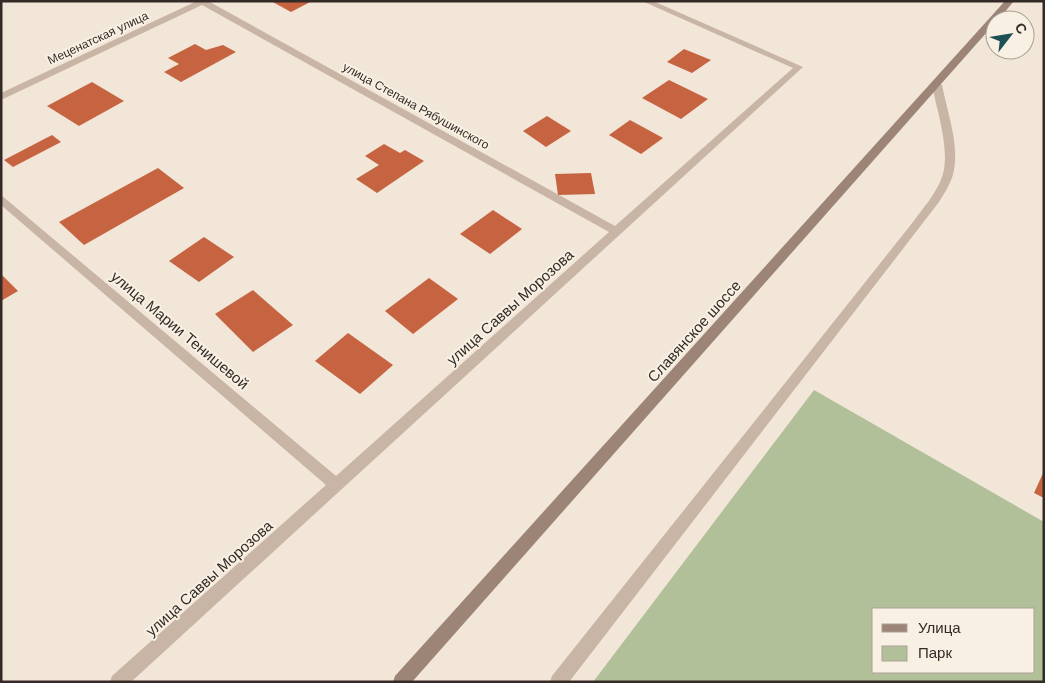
<svg xmlns="http://www.w3.org/2000/svg" width="1045" height="683" viewBox="0 0 1045 683" font-family="Helvetica,sans-serif">
<style>
.green{fill:#b2c099;fill-rule:evenodd}
.building{fill:#c66341}
.lines{fill:none;stroke-linecap:round;stroke-linejoin:round}
.street{fill:#c9b5a5;fill-rule:evenodd}
.secondary{fill:#9c8476;fill-rule:evenodd}
.labels{text-anchor:middle;dominant-baseline:central;stroke-width:4;stroke-linejoin:round;paint-order:stroke}
.far-street-label{font-size:12px;fill:#342b26;stroke:#f9f0e4}
.street-label{font-size:15px;fill:#342b26;stroke:#f9f0e4}
</style>
<rect width="100%" height="100%" fill="#f1e6d8"/>
<path class="green" d="M814,390l230,132v160h-451zM874,609h160v63h-160z"/>
<g class="building">
<polygon points="271,1 312,1 291,12"/>
<polygon points="195,44 206,50 223,45 236,52 181,82 164,72 179,64 168,58"/>
<polygon points="684,49 711,60 692,73 667,62"/>
<polygon points="669,80 708,99 681,119 642,98"/>
<polygon points="92,82 124,101 79,126 47,106"/>
<polygon points="547,116 571,131 546,147 523,131"/>
<polygon points="630,120 663,138 641,154 609,135"/>
<polygon points="52,135 61,142 13,167 4,160"/>
<polygon points="384,144 400,153 405,150 424,161 377,193 356,179 379,165 365,156"/>
<polygon points="158,168 184,188 84,245 59,222"/>
<polygon points="591,173 595,194 558,195 555,174"/>
<polygon points="493,210 522,229 490,254 460,234"/>
<polygon points="204,237 234,257 199,282 169,261"/>
<polygon points="1,274 18,291 1,301"/>
<polygon points="429,278 458,299 413,334 385,311"/>
<polygon points="253,290 293,325 253,352 215,314"/>
<polygon points="348,333 393,365 360,394 315,361"/>
<polygon points="1044,471 1044,498 1034,493"/>
</g>
<g class="lines">
<g class="street">
<polygon points="197,1 208,1 615,226 793,68 642,1 653,1 803,67 131,682 110,682 112,676 326,485 1,205 1,195 336,476 609,232 202,5 1,100 1,93"/>
<path d="M937,82l5,3c5,26 17,58 12,85 -2,12 -9,22 -15,32l-370,480h-19l2,-6 361,-454c10,-14 23,-28 29,-45 9,-25 -5,-66 -10,-92z"/>
</g>
<polygon class="secondary" points="1005,1 1014,1 998,20 995,20 995,23 412,682 393,682 395,676"/>
</g>
<g class="labels">
<g class="far-street-label">
<text transform="translate(98 38) rotate(-25)">Меценатская улица</text>
<text transform="translate(416 106) rotate(29)">улица Степана Рябушинского</text>
</g>
<g class="street-label">
<text transform="translate(510 307) rotate(-42)">улица Саввы Морозова</text>
<text transform="translate(180 330) rotate(40)">улица Марии Тенишевой</text>
<text transform="translate(694 331) rotate(-48)">Славянское шоссе</text>
<text transform="translate(209 578) rotate(-42)">улица Саввы Морозова</text>
</g>
</g>
<rect width="1045" height="683" fill="none" stroke="#342b26" stroke-width="5"/>
<rect x="872" y="608" width="162" height="65" fill="#f9f0e4" stroke="#aaa198"/>
<rect x="882" y="624" width="25" height="8" fill="#9c8476" stroke="#aaa198"/>
<text x="918" y="633" font-size="15" fill="#342b26">Улица</text>
<rect x="882" y="646" width="25" height="15" fill="#b2c099" stroke="#aaa198"/>
<text x="918" y="658" font-size="15" fill="#342b26">Парк</text>
<g transform="translate(1010 35) rotate(59)"><circle r="24" fill="#f9f0e4" stroke="#aaa198"/>
<path d="M0-4L9 19L0 12L-9 19Z" fill="#1c5156"/>
<text y="-8" font-size="14" font-weight="bold" text-anchor="middle" fill="#342b26">С</text>
</g>
</svg>
